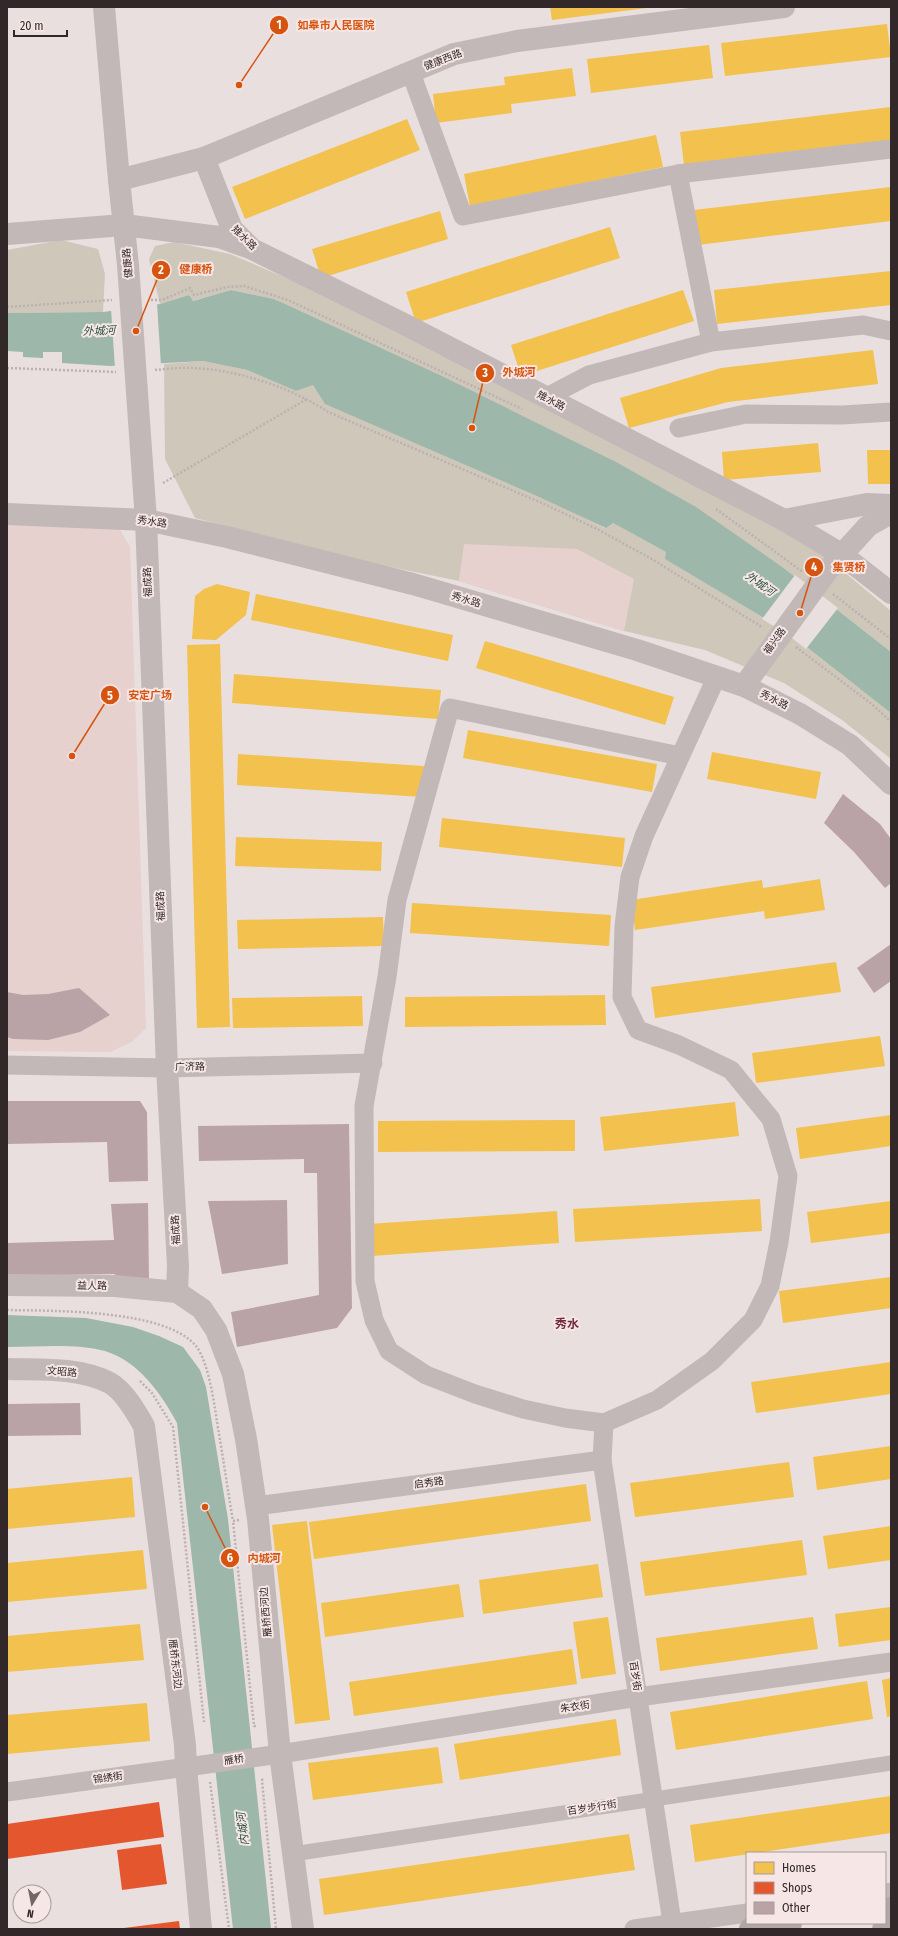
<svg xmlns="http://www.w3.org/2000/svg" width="898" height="1936" viewBox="0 0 898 1936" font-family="'Fira Sans Condensed','Noto Sans SC',sans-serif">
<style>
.green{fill:#cfc8ba}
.plaza{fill:#e6d1cf}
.water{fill:#9db7ab}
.pier{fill:#e9dfde}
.homes{fill:#f2c14e}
.shops{fill:#e4572e}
.building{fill:#baa3a7}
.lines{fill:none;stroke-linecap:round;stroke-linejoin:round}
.path{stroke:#bbb1b1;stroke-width:2.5;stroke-dasharray:2 2;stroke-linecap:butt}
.pedestrian{stroke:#c2b8b8;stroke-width:15}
.minor{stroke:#c2b8b8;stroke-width:19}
.tertiary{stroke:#c2b8b8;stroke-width:22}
.primary{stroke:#b1a7a7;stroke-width:22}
.labels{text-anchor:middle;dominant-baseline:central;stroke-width:4;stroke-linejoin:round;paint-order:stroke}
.street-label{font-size:10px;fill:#322729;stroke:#f6e7e6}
.water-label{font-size:11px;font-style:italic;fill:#234d3c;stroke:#f6e7e6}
.quarter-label{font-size:12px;font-weight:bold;fill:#752c3d;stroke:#f6e7e6}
.leader{fill:none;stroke:#d6540f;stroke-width:1.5}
.callout-dot{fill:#d6540f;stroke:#f6e7e6;stroke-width:1.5}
.mark-label{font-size:12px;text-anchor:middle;font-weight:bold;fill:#fff}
.callout-label{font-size:11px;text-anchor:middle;font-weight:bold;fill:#d6540f;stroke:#f6e7e6;stroke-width:4;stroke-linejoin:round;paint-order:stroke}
</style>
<rect width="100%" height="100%" fill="#e9dfde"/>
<g class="green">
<polygon points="61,240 98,249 105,274 103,312 7,313 7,250"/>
<polygon points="174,242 230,254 399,326 813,546 891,611 891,652 785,569 274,299 231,290 192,301 189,295 160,304 149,259 155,246"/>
<polygon points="203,361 247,370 296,391 313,384 605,528 613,523 666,552 666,559 789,633 888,710 891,713 891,759 842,720 784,683 705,650 624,631 459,581 352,559 195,518 165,459 164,364"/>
</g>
<g class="plaza">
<polygon points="7,520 117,525 130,547 146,1028 132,1042 110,1052 7,1051"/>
<polygon points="464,544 577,549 634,579 624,631 459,581"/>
</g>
<g class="water">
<polygon points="231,290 274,299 444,377 616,462 696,507 785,569 891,652 891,713 789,633 665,559 666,552 613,523 606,528 537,496 325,404 313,385 296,391 247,370 203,361 110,366 62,363 62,352 43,352 43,358 23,357 23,352 7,351 7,313 103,312 160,304 189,295 193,301"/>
<path d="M7,1315l79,3 47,9 26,9 24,11 17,23 6,17 22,132 43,410h-38l-56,-506c-16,-30 -39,-62 -72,-72 -29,-8 -68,-4 -98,-4z"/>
</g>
<g class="pier">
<polygon points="157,303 161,366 115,368 111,309"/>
<polygon points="795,575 838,608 806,649 788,635 762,619"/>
</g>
<g class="homes">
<polygon points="550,7 647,7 647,8 552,20"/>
<polygon points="887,24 891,57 725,76 721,43"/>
<polygon points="709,45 713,78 591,93 587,59"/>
<polygon points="572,68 576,96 511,104 512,113 436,123 433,94 505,85 504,77"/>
<polygon points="891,107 891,141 684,165 680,132"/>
<polygon points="407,119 420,150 245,219 232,187"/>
<polygon points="656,135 663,167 470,207 464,174"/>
<polygon points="891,187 891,221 698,245 694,210"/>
<polygon points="440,211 448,239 321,278 312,249"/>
<polygon points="610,227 620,258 416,323 406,292"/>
<polygon points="891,271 891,305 717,324 714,290"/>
<polygon points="683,290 694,321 521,376 511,345"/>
<polygon points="873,350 878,384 728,402 629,428 620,398 721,368"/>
<polygon points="818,443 821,472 724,480 722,452"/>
<polygon points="867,450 891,450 891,484 868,484"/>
<polygon points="217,584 250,592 246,615 216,640 192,639 195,596 204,589"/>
<polygon points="256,594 453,635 448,661 251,620"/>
<polygon points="485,641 674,697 665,725 476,668"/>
<polygon points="220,644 230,1027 197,1028 187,645"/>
<polygon points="234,674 441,690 438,719 232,703"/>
<polygon points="468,730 657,764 652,792 463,758"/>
<polygon points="712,752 821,772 816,799 707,779"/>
<polygon points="238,754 424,766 422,797 237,785"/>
<polygon points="442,818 625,838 622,867 439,847"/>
<polygon points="236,837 382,842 381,871 235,866"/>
<polygon points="820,879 825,910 765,919 764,911 635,930 631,900 762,880 763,888"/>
<polygon points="412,903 611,915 609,946 410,933"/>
<polygon points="383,917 384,946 238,949 237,920"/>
<polygon points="836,962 841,992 655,1018 651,987"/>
<polygon points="605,995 606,1025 405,1027 405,997"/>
<polygon points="362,996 363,1026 233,1028 232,998"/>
<polygon points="880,1036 885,1066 756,1083 752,1053"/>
<polygon points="735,1102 739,1136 604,1151 600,1117"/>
<polygon points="891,1115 891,1146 800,1159 796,1128"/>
<polygon points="575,1120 575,1151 378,1152 378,1121"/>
<polygon points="760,1199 762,1231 575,1242 573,1209"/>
<polygon points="891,1201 891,1233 811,1243 807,1212"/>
<polygon points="557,1211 559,1243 371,1256 369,1224"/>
<polygon points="891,1277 891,1308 783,1323 779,1291"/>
<polygon points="891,1362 891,1394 756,1413 751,1382"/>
<polygon points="891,1446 891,1479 817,1490 813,1457"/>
<polygon points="789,1462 794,1497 635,1517 630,1483"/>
<polygon points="132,1477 135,1517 7,1529 7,1489"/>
<polygon points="586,1484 591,1521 314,1559 309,1522"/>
<polygon points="307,1521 330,1720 295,1724 272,1525"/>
<polygon points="891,1526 891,1560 828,1569 823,1536"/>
<polygon points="802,1540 807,1575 645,1596 640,1562"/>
<polygon points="143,1550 147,1589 7,1602 7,1563"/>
<polygon points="598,1564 603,1597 483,1614 479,1580"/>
<polygon points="459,1584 464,1617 325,1637 321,1603"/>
<polygon points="891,1607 891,1640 839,1647 835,1614"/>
<polygon points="608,1617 616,1674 581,1679 573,1622"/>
<polygon points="813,1617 818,1649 660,1671 656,1638"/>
<polygon points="140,1624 144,1660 7,1672 7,1636"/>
<polygon points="572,1649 577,1684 354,1716 349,1682"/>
<polygon points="891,1678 891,1716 887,1717 882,1680"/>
<polygon points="867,1681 873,1719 676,1750 670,1712"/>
<polygon points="147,1703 150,1741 7,1754 7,1715"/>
<polygon points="616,1719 621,1755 460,1780 454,1744"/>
<polygon points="438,1747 443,1783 313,1800 308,1763"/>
<polygon points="891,1796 891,1833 695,1862 690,1825"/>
<polygon points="629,1834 635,1870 324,1915 319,1879"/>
</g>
<g class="shops">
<polygon points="159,1802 164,1837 7,1859 7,1824"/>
<polygon points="161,1844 167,1884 122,1890 117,1850"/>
<polygon points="179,1921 180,1929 124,1929 124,1928"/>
</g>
<g class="building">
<polygon points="843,794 880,824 891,839 891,883 885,888 854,852 824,823"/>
<polygon points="891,944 891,981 874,993 857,968"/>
<polygon points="79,988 110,1015 80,1032 48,1040 13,1039 7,1037 7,992 23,995 48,994"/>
<polygon points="7,1101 140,1101 147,1112 148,1181 109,1182 107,1142 7,1144"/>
<polygon points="349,1124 352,1308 337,1328 237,1347 231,1312 319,1295 317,1173 304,1173 304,1159 199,1161 198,1126"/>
<polygon points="287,1200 288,1264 222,1274 208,1201"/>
<polygon points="148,1203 149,1280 129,1283 114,1274 7,1276 7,1243 114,1240 111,1204"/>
<polygon points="80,1403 81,1435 7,1436 7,1404"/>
</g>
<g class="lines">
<g class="path">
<polyline points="151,300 162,300 190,288 194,295 227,287 244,286 288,300 522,409"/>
<polyline points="7,307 112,300"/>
<polyline points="7,368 116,372"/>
<path d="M155,370c13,-1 27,-3 40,-2 46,3 95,19 133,44l214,91 55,26 53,29 112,69"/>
<polyline points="163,483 307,399"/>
<polyline points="716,509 803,572"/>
<polyline points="833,594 891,639"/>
<polyline points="796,647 873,705 891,722"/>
<path d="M7,1310c47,1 158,-1 189,36 14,18 19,65 23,88 5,29 9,58 14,87"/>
<polyline points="140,1381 152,1393 173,1427 204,1722"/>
<polyline points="239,1520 233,1521 254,1726 258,1726"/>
<polyline points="263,1779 262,1780 276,1929"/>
<polyline points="210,1782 229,1929"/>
</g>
<polyline class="pedestrian" points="293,1854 891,1763"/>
<g class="minor">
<polyline points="411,73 463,216 678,174 891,149"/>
<polyline points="678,174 711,342"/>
<polyline points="545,398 589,375 711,342 863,325 891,331"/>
<polyline points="679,428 746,414 842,415 891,412"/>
<polyline points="680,756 450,708 397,900 387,977 364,1106 365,1281 374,1320 389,1351 426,1375 475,1394 523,1409 565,1418 604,1423 657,1400 712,1361 753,1320 770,1286 779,1242 788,1176 771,1119 731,1070 679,1045 638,1030 622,997 624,926 630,877 644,836 717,676"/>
<polyline points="7,1065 167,1068 373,1063"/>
<polyline points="604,1423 602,1460 673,1929"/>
<polyline points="256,1506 602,1460"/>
<polyline points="7,1792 280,1754 638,1697 891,1662"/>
<polyline points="885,1893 891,1892"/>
<polyline points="634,1929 747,1913"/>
</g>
<g class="tertiary">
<polyline points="104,7 119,180 128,265 146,520 167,1068 178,1266 177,1292"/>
<polyline points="204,158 232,229 252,249 402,323 784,520 841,554 891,593"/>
<polyline points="119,180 204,158 454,54 517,41 784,7"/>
<polyline points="7,234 124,225 219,237 247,247"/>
<polyline points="7,514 146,520 227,537 413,584 637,650 744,686 800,714 850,745 891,784"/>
<polyline points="784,520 867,504 891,505"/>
<polyline points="744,686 827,571 868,526 891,513"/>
<polyline points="7,1285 115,1286 177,1292 202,1309 216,1330 233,1374 246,1439 258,1519 280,1754 303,1929"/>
<path d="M7,1369c34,1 72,-2 103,14 14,8 26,29 34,43l41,319 1,22 15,162"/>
</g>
<g class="primary">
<polyline points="885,1909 891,1908"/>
<polyline points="750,1929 791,1923"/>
<polyline points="883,1929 891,1928"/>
</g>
</g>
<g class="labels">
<g class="street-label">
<text transform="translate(443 60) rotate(-21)">健康西路</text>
<text transform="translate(244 238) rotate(44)">雉水路</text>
<text transform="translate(128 263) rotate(-95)">健康路</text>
<text transform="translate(551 401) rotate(27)">雉水路</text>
<text transform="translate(152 522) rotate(8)">秀水路</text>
<text transform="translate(148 582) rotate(-92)">福成路</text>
<text transform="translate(466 600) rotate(17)">秀水路</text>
<text transform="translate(775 641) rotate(-54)">福兴路</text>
<text transform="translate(774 700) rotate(26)">秀水路</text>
<text transform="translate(161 906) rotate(-92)">福成路</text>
<text transform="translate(190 1067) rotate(-1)">广济路</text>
<text transform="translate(176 1230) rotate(-93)">福成路</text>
<text transform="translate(92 1286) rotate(1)">益人路</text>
<text transform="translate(62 1372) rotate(5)">文昭路</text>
<text transform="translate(429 1483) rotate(-8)">启秀路</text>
<text transform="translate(266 1612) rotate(-95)">雁桥西河边</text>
<text transform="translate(175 1664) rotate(83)">雁桥东河边</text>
<text transform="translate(635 1676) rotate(81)">百岁街</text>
<text transform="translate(575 1707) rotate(-9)">朱衣街</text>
<text transform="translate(234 1760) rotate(-9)">雁桥</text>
<text transform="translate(108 1778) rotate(-8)">锦绣街</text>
<text transform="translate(592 1808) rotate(-9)">百岁步行街</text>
</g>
<g class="water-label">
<text transform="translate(99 331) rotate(-2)">外城河</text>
<text transform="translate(760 584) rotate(35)">外城河</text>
<text transform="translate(243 1829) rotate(-97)">内城河</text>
</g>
<g class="quarter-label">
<text x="567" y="1324">秀水</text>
</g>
</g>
<path class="leader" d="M239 85L279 25M136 331L161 270M472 428L485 373M800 613L814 567M72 756L110 695M205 1507L230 1558"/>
<g class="callout-dot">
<circle cx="239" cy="85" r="4"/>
<circle cx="136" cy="331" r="4"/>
<circle cx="472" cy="428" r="4"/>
<circle cx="800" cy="613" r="4"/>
<circle cx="72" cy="756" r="4"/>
<circle cx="205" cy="1507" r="4"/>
<circle cx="279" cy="25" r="10"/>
<circle cx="161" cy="270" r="10"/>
<circle cx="485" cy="373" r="10"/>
<circle cx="814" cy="567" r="10"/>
<circle cx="110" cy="695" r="10"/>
<circle cx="230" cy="1558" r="10"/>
</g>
<g class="mark-label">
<text x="279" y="29">1</text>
<text x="161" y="274">2</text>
<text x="485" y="377">3</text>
<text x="814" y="571">4</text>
<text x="110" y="700">5</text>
<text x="230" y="1562">6</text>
</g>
<g class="callout-label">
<text x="336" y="29">如皋市人民医院</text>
<text x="196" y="273">健康桥</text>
<text x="519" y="376">外城河</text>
<text x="849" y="571">集贤桥</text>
<text x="150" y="699">安定广场</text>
<text x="264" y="1562">内城河</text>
</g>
<rect width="898" height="1936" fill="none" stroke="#322729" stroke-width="16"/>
<rect x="746" y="1852" width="140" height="72" fill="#f6e7e6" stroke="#a89a9a"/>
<rect x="754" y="1862" width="20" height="12" fill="#f2c14e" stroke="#a89a9a"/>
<text x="782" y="1872" font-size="12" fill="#322729">Homes</text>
<rect x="754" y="1882" width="20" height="12" fill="#e4572e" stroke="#a89a9a"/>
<text x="782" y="1892" font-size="12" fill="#322729">Shops</text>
<rect x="754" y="1902" width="20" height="12" fill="#baa3a7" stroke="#a89a9a"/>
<text x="782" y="1912" font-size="12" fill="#322729">Other</text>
<g transform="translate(32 1904) rotate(190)"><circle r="19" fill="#f6e7e6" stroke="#a89a9a"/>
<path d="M0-3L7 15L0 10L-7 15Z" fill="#726768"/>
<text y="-6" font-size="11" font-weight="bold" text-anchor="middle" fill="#322729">N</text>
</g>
<path d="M14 30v6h53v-6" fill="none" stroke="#322729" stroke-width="2"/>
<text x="20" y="30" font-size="12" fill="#322729" stroke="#f6e7e6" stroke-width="3" paint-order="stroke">20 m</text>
</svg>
